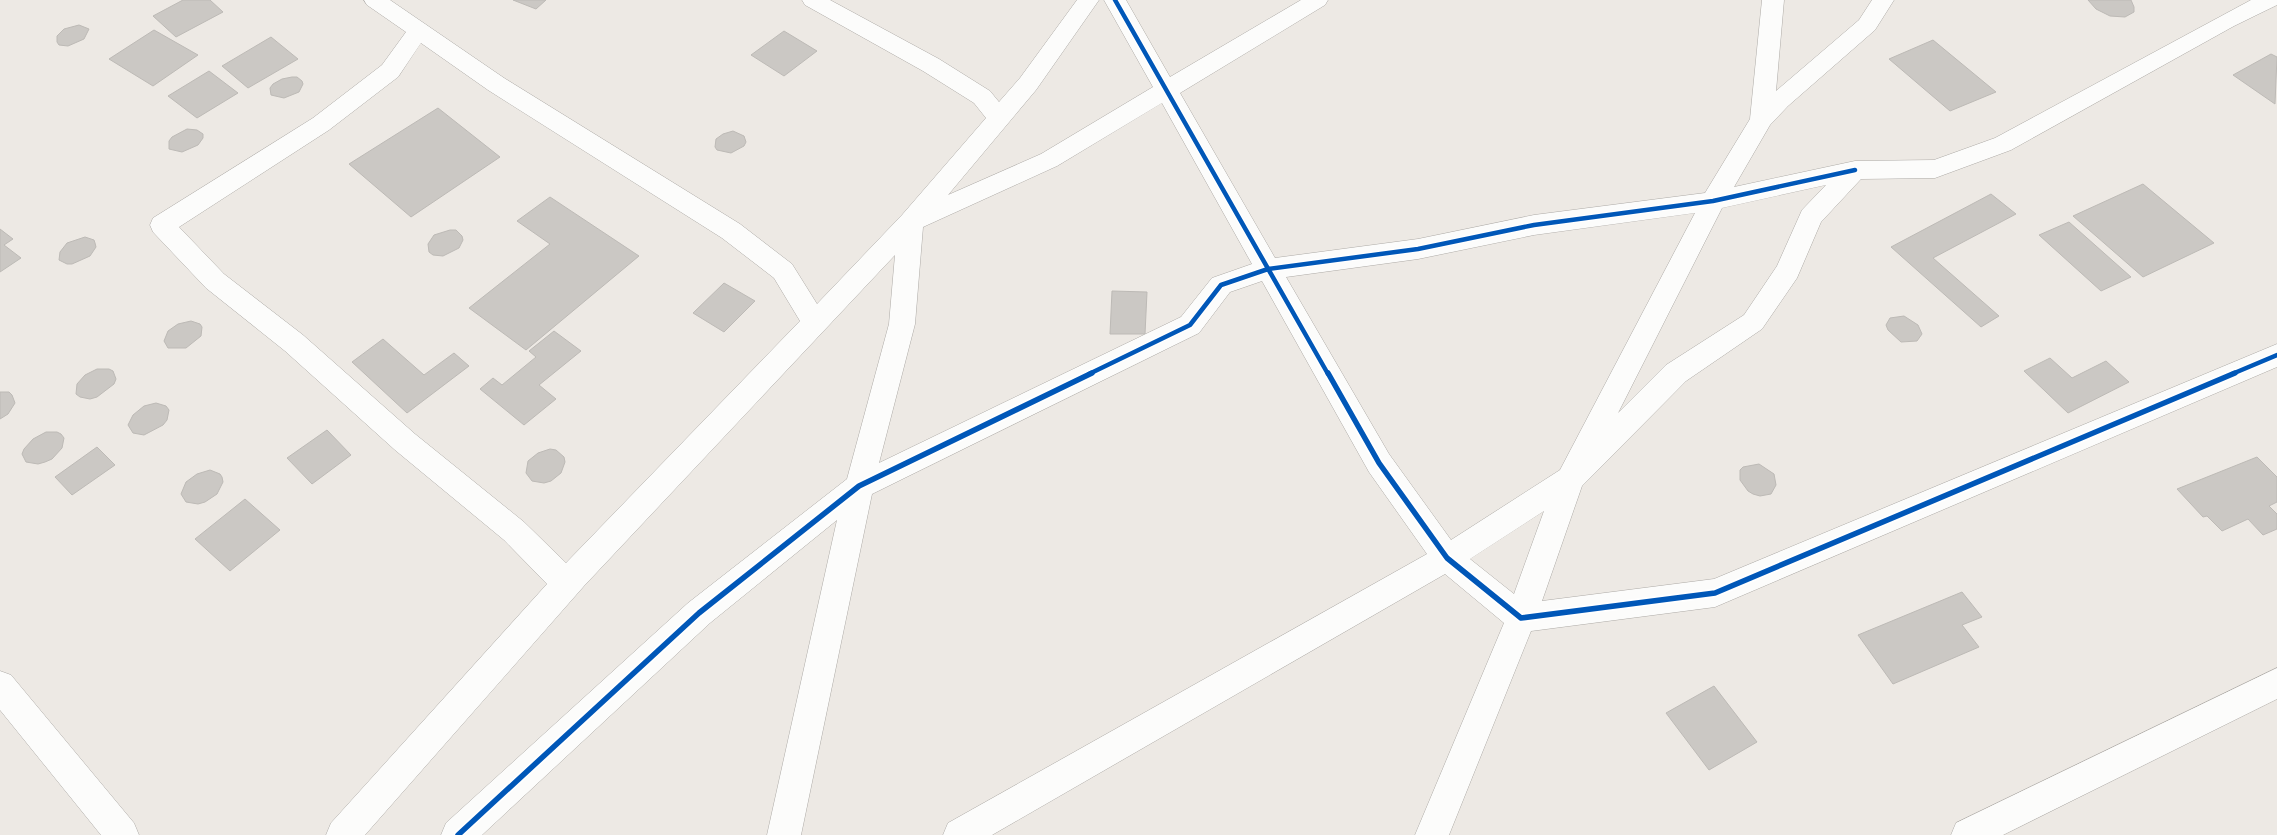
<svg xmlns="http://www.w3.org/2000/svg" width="2277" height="835" viewBox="0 0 2277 835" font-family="'IBM Plex Sans',sans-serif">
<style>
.building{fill:#cbc8c4;stroke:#bdbab6}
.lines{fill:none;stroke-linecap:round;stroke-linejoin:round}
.street-casing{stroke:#adaaa6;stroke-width:1}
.street{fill:#fcfcfb;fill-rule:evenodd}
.cycleway-far1-casing{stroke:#fff;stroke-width:7}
.cycleway-casing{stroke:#fff;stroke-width:9}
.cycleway-far1{stroke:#0057b8;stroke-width:4.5}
.cycleway{stroke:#0057b8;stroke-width:5.5}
</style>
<rect width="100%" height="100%" fill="#ede9e4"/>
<g class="building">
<polygon points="183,0 210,0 223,12 176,37 153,16"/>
<polygon points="513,0 546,0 536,9"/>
<polygon points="2088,0 2131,0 2134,7 2134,12 2125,17 2110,16 2096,9"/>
<polygon points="79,25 89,29 84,39 68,46 59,45 57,42 57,36 64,29"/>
<polygon points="154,30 198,55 153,86 109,59"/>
<polygon points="784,31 817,51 784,76 751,55"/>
<polygon points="271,37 298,59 248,88 222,66"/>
<polygon points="1933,40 1996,92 1950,111 1889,59"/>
<polygon points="2271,54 2277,57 2275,104 2233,75"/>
<polygon points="209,71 238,93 197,118 168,96"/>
<polygon points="292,77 297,77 302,81 303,84 299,92 284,98 271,95 270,88 273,84 282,79"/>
<polygon points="438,108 500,157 411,217 349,164"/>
<polygon points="187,129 197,130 203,134 203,138 198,145 182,152 169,149 169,141 172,137"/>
<polygon points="733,131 744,136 746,142 744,146 731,153 717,150 715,147 716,139 723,134"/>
<polygon points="2143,184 2214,243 2143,277 2073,216"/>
<polygon points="1991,194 2016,214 1933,258 1999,316 1981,327 1891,247"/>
<polygon points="550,197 639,256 526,350 469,308 550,244 517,221"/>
<polygon points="2069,222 2131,277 2101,291 2039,235"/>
<polygon points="0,229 13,239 4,245 21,258 0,272"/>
<polygon points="450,230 456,230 462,236 463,240 459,248 443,256 433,255 429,252 428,244 434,235"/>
<polygon points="85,237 94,240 95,243 96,247 90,256 72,264 67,264 59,260 60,252 67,243"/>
<polygon points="724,283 755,301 724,332 693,313"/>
<polygon points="1112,291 1147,292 1145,334 1110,334"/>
<polygon points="1904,316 1918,325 1922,334 1917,341 1901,342 1888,330 1886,325 1890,318"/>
<polygon points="191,321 200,324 202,327 201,336 186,348 168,348 164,341 168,331 178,324"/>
<polygon points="554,331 581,351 539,385 556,399 524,425 480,389 493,378 502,385 536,357 529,351"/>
<polygon points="383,339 424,375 454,353 469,366 407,413 352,362"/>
<polygon points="2050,358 2072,378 2106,361 2129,382 2068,413 2024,371"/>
<polygon points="97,369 109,369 113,371 116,379 114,384 97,397 90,399 80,397 76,394 77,384 85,375"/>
<polygon points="0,392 9,392 12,395 15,403 8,414 0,419"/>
<polygon points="156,403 166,406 169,410 167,420 163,425 144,435 133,433 128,425 133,415 144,406"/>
<polygon points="327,430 351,455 312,484 287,458"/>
<polygon points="46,432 57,432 61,434 64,438 62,448 52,459 45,462 38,464 26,462 22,454 24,449 33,439"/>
<polygon points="97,447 115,465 72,495 55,477"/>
<polygon points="550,449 556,450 564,457 565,462 561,473 551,481 544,483 532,481 526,473 528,461 538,453"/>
<polygon points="2257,457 2277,477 2277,502 2269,506 2277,514 2277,529 2263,535 2248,519 2222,531 2207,516 2203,517 2177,489"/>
<polygon points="1759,464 1774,474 1776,485 1771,494 1760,496 1753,494 1748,491 1740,480 1740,470 1743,467"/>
<polygon points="210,470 220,474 222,477 223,482 217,494 205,502 198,504 186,502 181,494 186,482 197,474"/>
<polygon points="245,499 280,530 230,571 195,539"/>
<polygon points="1962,592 1982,617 1962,625 1979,647 1893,684 1858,635"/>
<polygon points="1714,686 1757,742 1709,770 1666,713"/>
</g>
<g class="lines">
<defs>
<g id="street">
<path d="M364,0h26l114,78 236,146 52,40 25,40 85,-89 84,-97 -12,-15 -51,-32 -118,-66 -3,-5h28l109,59 51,32 9,11 21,-24 57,-78h22l-63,90 -88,105 93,-41 112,-67 -49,-87h22l44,77 131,-77h27l-3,5 -145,88 95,165 143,-19 116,-24 171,-22 45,-74 12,-119h22l-8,91 83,-71 13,-20h22l-19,30 -87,76 -18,19 -36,62 121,-26 79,-1 61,-22 256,-138h26v5l-43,21 -223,124 -76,28 -74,1 -40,43 -24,56 -35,51 -76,52 -104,105 -40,115 172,-22 563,-235v23l-562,240 -184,24 -82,204h-34l89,-212 -59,-49 -453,261h-49l5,-12 479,-269 -58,-82 -107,-191 -32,11 -31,41 -327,161 -71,341h-34l70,-315 -127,103 -228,212h-41l5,-12 242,-220 159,-124 42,-155 6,-69 -311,331 -219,249h-39l5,-12 216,-239 -43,-44 -109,-90 -110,-99 -79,-63 -53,-56 -3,-7 3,-7 160,-100 69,-53 24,-33 -39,-27zM421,43l67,47 234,148 52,40 26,43 -234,242 -42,-41 -109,-88 -112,-99 -79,-61 -45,-47 150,-97 69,-53zM1162,103l90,161 -40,14 -31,39 -302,146 36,-139 8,-97 134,-61zM1826,185l-24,25 -25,56 -33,49 -78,50 -48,48 104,-205zM1695,213l-135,257 -109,70 -62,-86 -103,-177 132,-18 116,-24zM1544,511l-30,83 -44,-35z"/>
<polygon points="2277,668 2277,699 2003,835 1951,835 1956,823"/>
<polygon points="0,671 11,675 134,823 139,835 101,835 0,710"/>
</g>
</defs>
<use href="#street" class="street-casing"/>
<use href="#street" class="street"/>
<defs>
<g id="cycleway-far1">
<polyline points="1115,0 1328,374"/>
<polyline points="1089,374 1190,325 1221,285 1268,269 1418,249 1534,225 1713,201 1855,170"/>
<polyline points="2232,374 2277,355"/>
</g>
<g id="cycleway">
<polyline points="1328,373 1379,463 1447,558 1521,618 1715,593 2235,373"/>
<polyline points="458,835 699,613 859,486 1092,373"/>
</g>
</defs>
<use href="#cycleway-far1" class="cycleway-far1-casing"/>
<use href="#cycleway" class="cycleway-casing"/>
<use href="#cycleway-far1" class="cycleway-far1"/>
<use href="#cycleway" class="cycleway"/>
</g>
</svg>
